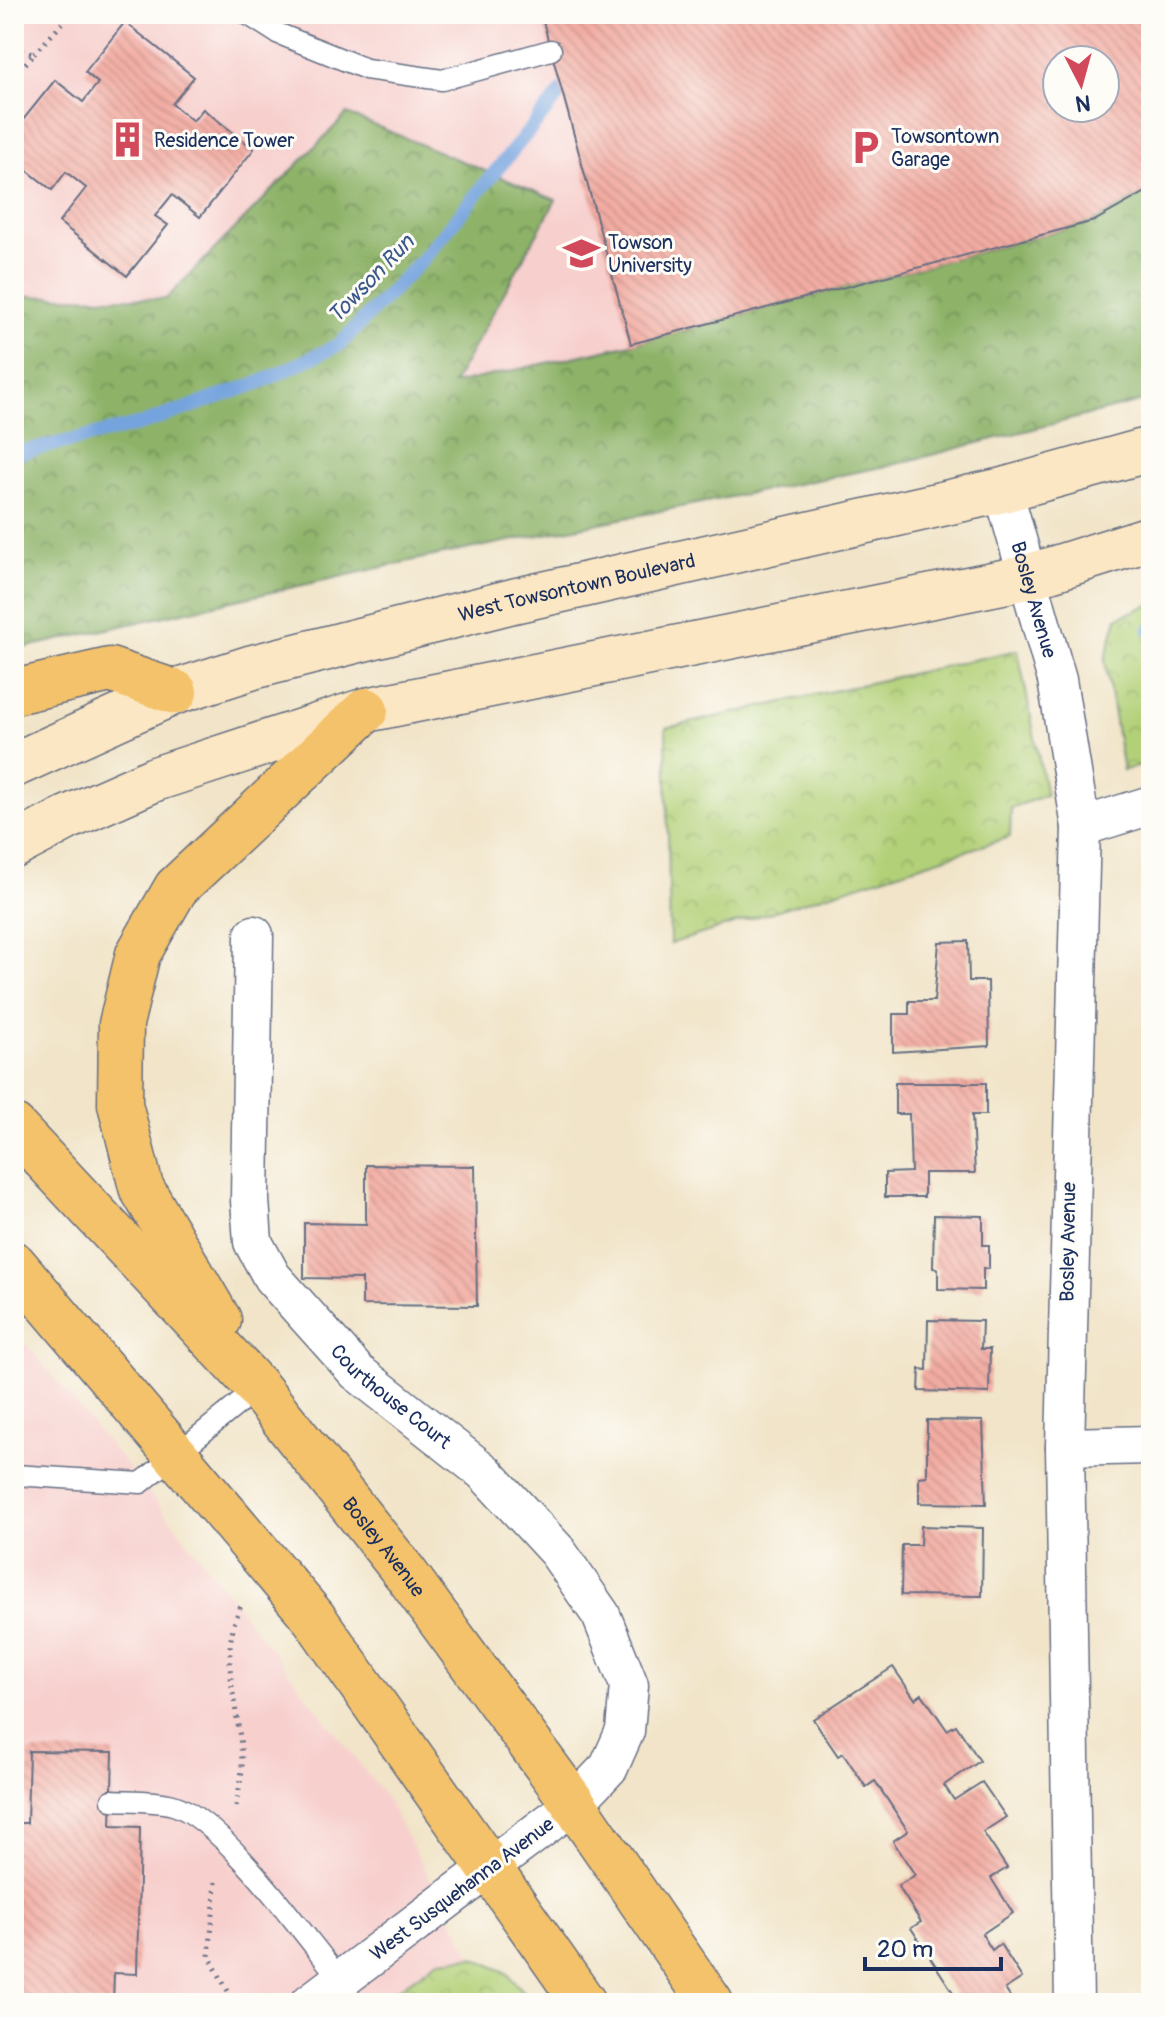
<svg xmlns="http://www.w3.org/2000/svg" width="1165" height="2017" viewBox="0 0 1165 2017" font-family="Pangolin,sans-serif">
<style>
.built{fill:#f7d0ce;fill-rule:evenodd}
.forest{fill:url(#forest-crowns);stroke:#547063;stroke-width:2}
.park{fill:url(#park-crowns);stroke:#66806a;stroke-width:2}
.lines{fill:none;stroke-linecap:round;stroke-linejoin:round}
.stream{stroke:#74a3de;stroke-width:14}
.building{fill:url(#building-back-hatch);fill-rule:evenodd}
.service-casing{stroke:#666e83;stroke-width:23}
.minor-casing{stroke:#666e83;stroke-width:41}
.secondary-casing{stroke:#666e83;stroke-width:47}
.primary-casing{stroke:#666e83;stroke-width:47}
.path{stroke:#666e83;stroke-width:5;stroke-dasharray:2 6;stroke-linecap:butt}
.service{stroke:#fff;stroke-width:20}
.minor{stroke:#fff;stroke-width:38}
.secondary{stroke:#fbe7c3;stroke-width:44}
.primary{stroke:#f4c26a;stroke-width:44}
.labels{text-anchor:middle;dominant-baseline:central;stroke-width:6;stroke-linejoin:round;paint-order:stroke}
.poi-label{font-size:20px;fill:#1b2f5e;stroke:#fdfcf7;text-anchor:start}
.street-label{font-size:20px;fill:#1b2f5e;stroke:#fdfcf7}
.water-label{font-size:22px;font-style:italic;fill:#3a588b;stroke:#fdfcf7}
</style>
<defs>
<pattern id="forest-crowns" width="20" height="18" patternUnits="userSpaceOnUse" patternTransform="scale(2)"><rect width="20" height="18" fill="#8db268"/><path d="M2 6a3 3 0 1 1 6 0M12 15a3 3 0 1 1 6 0" fill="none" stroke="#729159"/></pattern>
<pattern id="park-crowns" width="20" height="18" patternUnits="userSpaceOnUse" patternTransform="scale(2)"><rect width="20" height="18" fill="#b2d077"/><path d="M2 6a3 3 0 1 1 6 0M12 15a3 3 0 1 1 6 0" fill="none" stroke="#98b369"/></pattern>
<pattern id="building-back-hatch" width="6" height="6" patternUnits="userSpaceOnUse" patternTransform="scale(2)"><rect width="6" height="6" fill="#f2aca2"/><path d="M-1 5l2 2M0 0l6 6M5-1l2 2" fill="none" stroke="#cf948e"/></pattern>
</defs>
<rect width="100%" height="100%" fill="#fdfcf7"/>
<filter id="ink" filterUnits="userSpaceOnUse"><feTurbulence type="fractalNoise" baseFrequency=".0125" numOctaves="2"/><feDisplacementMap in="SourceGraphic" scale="16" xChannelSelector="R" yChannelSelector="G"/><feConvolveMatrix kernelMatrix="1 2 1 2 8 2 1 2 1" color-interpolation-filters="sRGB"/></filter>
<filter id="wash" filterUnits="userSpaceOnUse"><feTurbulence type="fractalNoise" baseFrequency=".006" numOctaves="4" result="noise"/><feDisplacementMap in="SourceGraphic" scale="32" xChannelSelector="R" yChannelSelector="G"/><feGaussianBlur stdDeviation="1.8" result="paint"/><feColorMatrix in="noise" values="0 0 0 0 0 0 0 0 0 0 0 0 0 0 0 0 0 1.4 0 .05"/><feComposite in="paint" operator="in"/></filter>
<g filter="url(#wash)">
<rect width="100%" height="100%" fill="#f1e4c8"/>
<g class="built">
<path d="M14,14h1137v384l-1137,236zM1057,60h48v48h-48z"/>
<polygon points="14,1329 167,1515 386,1798 473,1957 439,1961 378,2003 14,2003"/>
</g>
<polygon class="forest" points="347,114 556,200 453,384 631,344 1094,221 1151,189 1151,399 892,465 419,559 14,650 14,296 166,299"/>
<g class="park">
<polygon points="1151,604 1151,761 1123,771 1105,660 1117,618"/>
<polygon points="1018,650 1046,795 1011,808 1010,837 670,944 666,728"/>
<polygon points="473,1957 506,1972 534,2003 378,2003 439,1960"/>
</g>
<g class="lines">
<g class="stream">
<polyline points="14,454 142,424 261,382 340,344 421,261 563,90"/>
<polyline points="1150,630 1151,630"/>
</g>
</g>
<g id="blocks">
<g class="building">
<path d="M541,14h610v175l-57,32 -463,123zM1057,60h48v48h-48z"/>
<polygon points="125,22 194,77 172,104 193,121 203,109 254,149 200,217 172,195 155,216 168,225 127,276 59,222 86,188 66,172 52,190 14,160 14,131 55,80 83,102 98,83 85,72"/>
<polygon points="968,941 969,981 988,981 989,1046 893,1052 893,1014 909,1014 909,1001 934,1001 939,942"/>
<polygon points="895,1083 986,1083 986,1115 972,1115 975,1173 924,1173 924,1197 885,1197 885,1173 911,1172 909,1114 895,1114"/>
<polygon points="366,1165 475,1166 477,1306 362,1305 362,1279 304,1278 304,1223 366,1224"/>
<polygon points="934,1215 983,1216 983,1245 989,1245 989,1269 983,1268 983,1290 938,1289 938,1269 933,1268"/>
<polygon points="928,1320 982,1321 981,1349 990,1349 989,1393 919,1391 920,1369 927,1370"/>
<polygon points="927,1420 983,1421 986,1504 919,1503 919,1477 927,1476"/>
<polygon points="921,1526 983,1528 982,1596 901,1595 902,1545 920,1545"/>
<polygon points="893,1667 915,1699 922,1694 947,1730 956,1725 980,1761 944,1785 954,1800 982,1782 1006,1817 983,1832 1007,1868 991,1878 1013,1913 982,1934 992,1950 1000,1944 1022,1978 1005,1989 1014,2003 960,2003 911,1928 921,1922 898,1886 915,1875 893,1841 908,1831 875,1781 866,1787 843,1753 838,1756 813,1719"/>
<polygon points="29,1751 113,1752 111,1826 140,1827 137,1974 114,1973 113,2003 14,2003 14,1823 27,1823"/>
</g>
</g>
</g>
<g filter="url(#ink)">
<use href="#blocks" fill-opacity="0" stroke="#666e83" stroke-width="2"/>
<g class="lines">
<defs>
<g id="service">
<polyline points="247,14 277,33 366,69 442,80 551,50"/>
<polyline points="14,1475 141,1483 258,1388"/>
<path d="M112,1800c19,1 42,0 61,5 48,13 134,134 168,175"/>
</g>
<g id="minor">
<path id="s1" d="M1003,490l54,190 24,147 -16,620 9,556"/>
<polyline points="1081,827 1151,805"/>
<path id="s2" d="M254,935l-4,265 3,42 19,35 85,95 127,100 73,79 44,64 28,70 -4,46 -16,36 -35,37 -264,199"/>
<polyline points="1065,1447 1151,1445"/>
</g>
<g id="secondary">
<path id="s3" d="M14,765l161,-73 78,-25 260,-66 490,-111 148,-41"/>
<polyline points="14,846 67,818 155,779 366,710 1027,577 1151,538"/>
</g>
<g id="primary">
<polyline points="14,692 110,670 175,692"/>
<path id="s4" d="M14,1127l244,261 148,186 168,230 137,199"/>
<polyline points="14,1264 314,1618 584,2003"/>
<polyline points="219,1320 141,1187 120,1104 121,1024 138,954 176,888 366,710"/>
</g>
</defs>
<use href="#service" class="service-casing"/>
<use href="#minor" class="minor-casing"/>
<use href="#secondary" class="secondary-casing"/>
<use href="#primary" class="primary-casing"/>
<g class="path">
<polyline points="14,47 34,54 14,76"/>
<polyline points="34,54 71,14"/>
<path d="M236,1806c2,-12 5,-25 6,-37 1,-56 -28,-111 0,-165"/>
<polyline points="216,1882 209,1956 230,1995"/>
</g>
<use href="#service" class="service"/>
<use href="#minor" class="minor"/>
<use href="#secondary" class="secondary"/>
<use href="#primary" class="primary"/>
</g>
</g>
<defs>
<symbol id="building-bare" viewBox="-9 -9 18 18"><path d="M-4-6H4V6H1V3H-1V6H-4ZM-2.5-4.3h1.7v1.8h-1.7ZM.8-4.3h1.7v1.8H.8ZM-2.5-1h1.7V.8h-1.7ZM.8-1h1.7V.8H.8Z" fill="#d1495b" stroke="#fdfcf7" stroke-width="2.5" paint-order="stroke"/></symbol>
<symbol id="parking-bare" viewBox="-9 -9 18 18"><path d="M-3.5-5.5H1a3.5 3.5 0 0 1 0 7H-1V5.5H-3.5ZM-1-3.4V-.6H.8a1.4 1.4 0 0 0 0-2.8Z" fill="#d1495b" stroke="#fdfcf7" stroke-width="2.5" paint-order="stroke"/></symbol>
<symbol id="university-bare" viewBox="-9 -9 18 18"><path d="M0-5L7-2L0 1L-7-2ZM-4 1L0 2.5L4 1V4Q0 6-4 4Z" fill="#d1495b" stroke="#fdfcf7" stroke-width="2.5" paint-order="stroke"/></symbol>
</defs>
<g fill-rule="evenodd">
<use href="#building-bare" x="102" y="114" width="51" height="51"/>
<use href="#parking-bare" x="840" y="122" width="51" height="51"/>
<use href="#university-bare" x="556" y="228" width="51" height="51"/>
</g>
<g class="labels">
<g class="poi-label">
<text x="891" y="136">Towsontown<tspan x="891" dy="23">Garage</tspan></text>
<text x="154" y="140">Residence Tower</text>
<text x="608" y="242">Towson<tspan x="608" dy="23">University</tspan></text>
</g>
<g class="street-label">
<text stroke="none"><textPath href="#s3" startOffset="592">West Towsontown Boulevard</textPath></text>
<text stroke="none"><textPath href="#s1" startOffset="114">Bosley Avenue</textPath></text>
<text transform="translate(1068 1242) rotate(-89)">Bosley Avenue</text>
<text stroke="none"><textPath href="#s2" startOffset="516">Courthouse Court</textPath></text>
<text stroke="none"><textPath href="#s4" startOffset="560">Bosley Avenue</textPath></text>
<text transform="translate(462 1889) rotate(-37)">West Susquehanna Avenue</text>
</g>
<g class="water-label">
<text transform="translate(371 279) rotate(-46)">Towson Run</text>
</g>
</g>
<rect width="1165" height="2017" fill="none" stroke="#fdfcf7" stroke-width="48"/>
<g transform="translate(1081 84) rotate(174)"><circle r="38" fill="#fdfcf7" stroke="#a3aaba" stroke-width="2"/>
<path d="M0-6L14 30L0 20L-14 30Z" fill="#d1495b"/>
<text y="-12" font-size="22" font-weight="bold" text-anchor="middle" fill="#1b2f5e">N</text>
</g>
<path d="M865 1957v12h136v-12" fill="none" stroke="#1b2f5e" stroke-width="4"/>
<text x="877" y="1957" font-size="24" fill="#1b2f5e" stroke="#fdfcf7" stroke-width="6" paint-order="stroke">20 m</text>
</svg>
